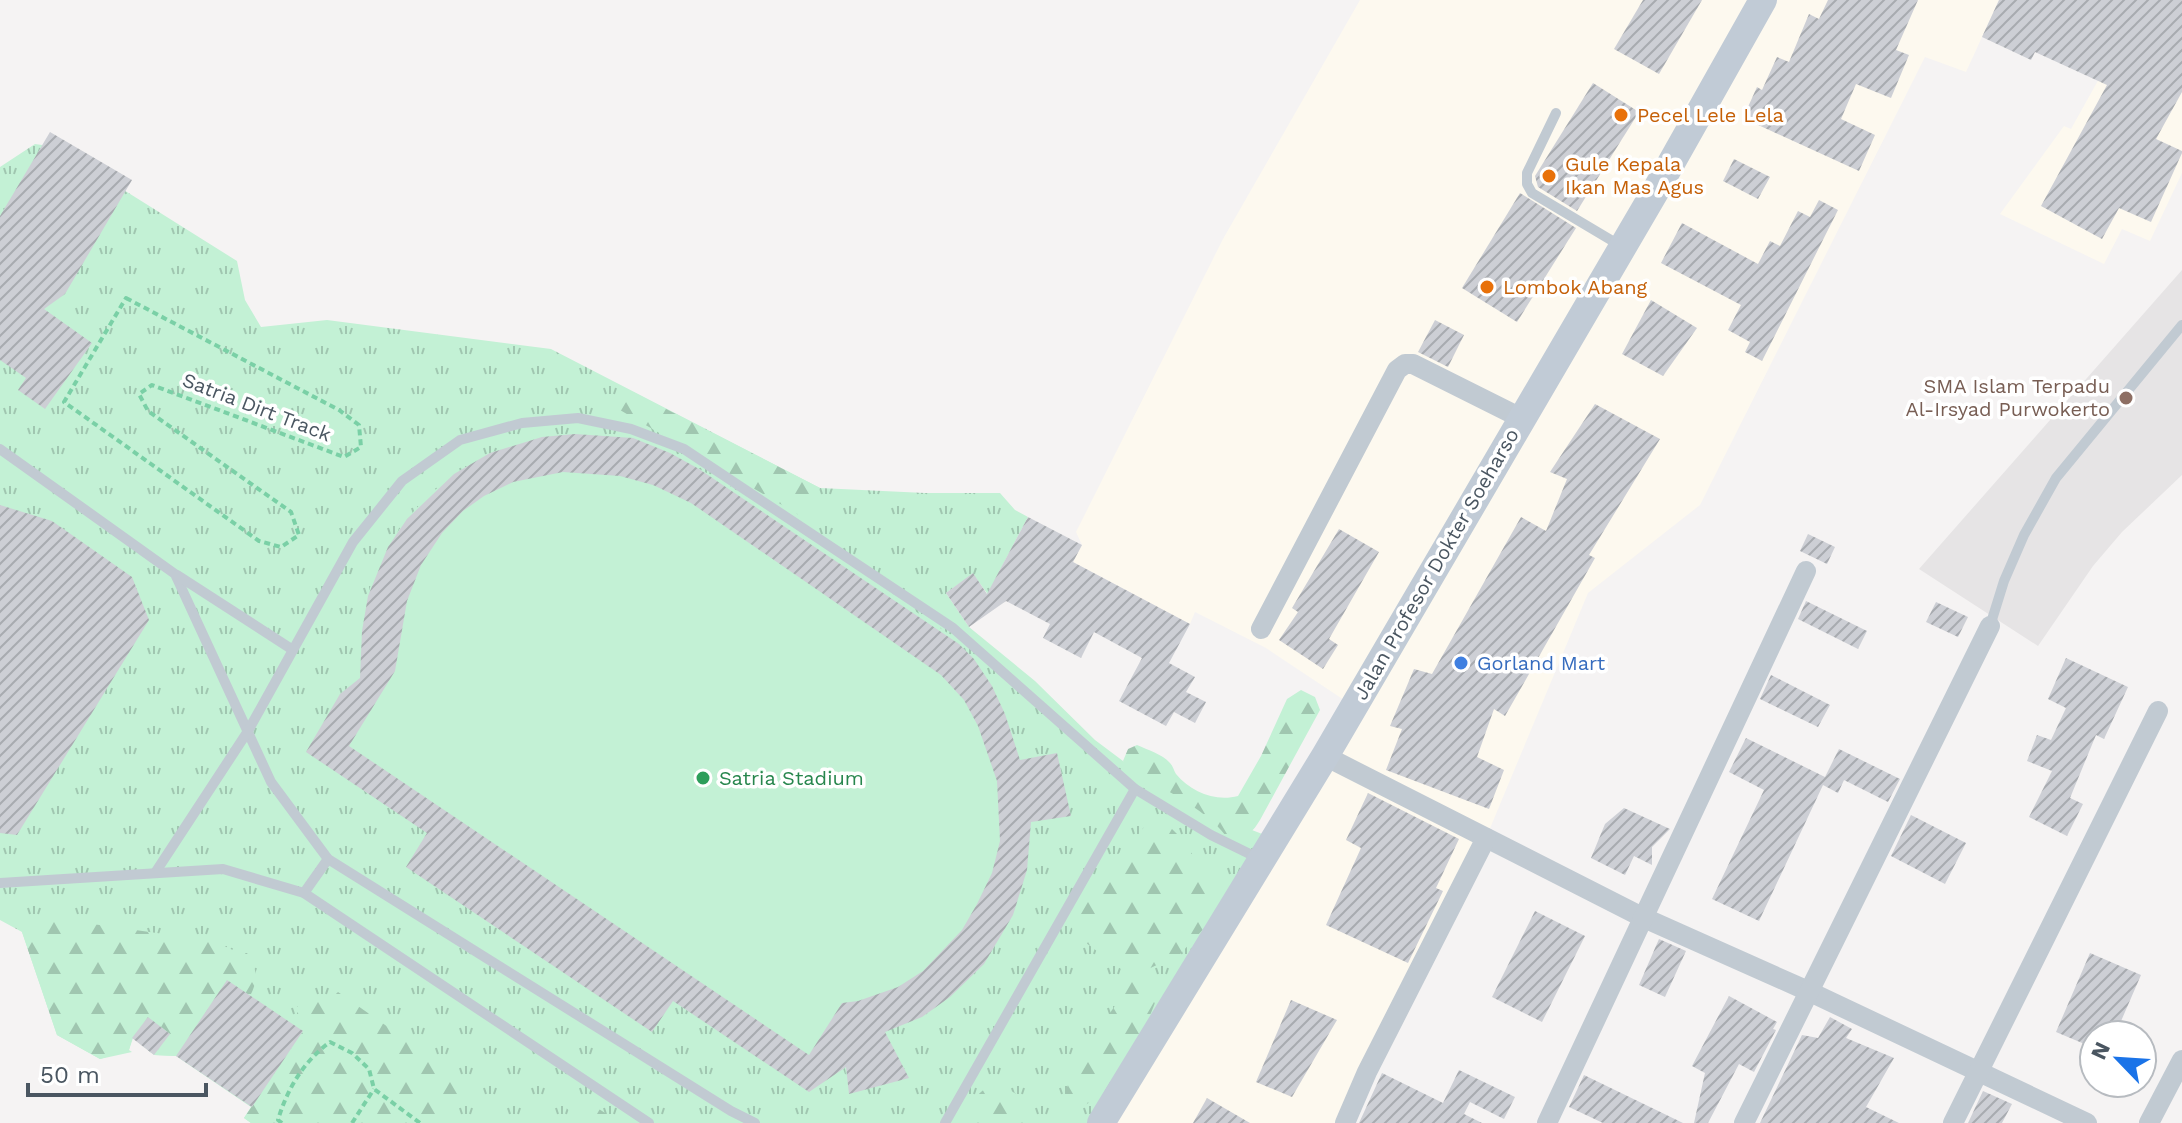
<svg xmlns="http://www.w3.org/2000/svg" width="2182" height="1123" viewBox="0 0 2182 1123" font-family="'Work Sans',sans-serif">
<style>
.commercial{fill:#fdf9ef}
.education{fill:#e6e4e5}
.grass{fill:url(#grass-tufts)}
.forest{fill:url(#forest-firs)}
.garden{fill:#c3f1d5}
.building{fill:url(#building-hatch);fill-rule:evenodd}
.lines{fill:none;stroke-linecap:round;stroke-linejoin:round}
.path{stroke:#7ad0a6;stroke-width:4;stroke-dasharray:6 4;stroke-linecap:butt}
.lane{stroke:#c1cad2;stroke-width:10}
.street{stroke:#c1cad2;stroke-width:20}
.secondary{stroke:#c1cbd6;stroke-width:28}
.food-dot{fill:#e8710a;stroke:#fff;stroke-width:3}
.education-dot{fill:#8d6e63;stroke:#fff;stroke-width:3}
.shop-dot{fill:#3f7fe0;stroke:#fff;stroke-width:3}
.leisure-dot{fill:#2e9e5b;stroke:#fff;stroke-width:3}
.labels{text-anchor:middle;dominant-baseline:central;stroke-width:7;stroke-linejoin:round;paint-order:stroke}
.food-label{font-size:20px;fill:#c56008;stroke:#fff;text-anchor:start}
.education-label{font-size:20px;fill:#785e54;stroke:#fff;text-anchor:end}
.street-label{font-size:20px;fill:#4a5661;stroke:#fff}
.shop-label{font-size:20px;fill:#366cbe;stroke:#fff;text-anchor:start}
.leisure-label{font-size:20px;fill:#27864d;stroke:#fff;text-anchor:start}
</style>
<defs>
<pattern id="grass-tufts" width="24" height="20" patternUnits="userSpaceOnUse" patternTransform="scale(2)"><rect width="24" height="20" fill="#c3f1d5"/><path d="M3 7l-1-3M5 7V3M7 7l1-3M15 17l-1-3M17 17v-4M19 17l1-3" fill="none" stroke="#a0c6b0"/></pattern>
<pattern id="forest-firs" width="22" height="20" patternUnits="userSpaceOnUse" patternTransform="scale(2)"><rect width="22" height="20" fill="#c3f1d5"/><path d="M5 1l3.5 6h-7zM16 11l3.5 6h-7z" fill="#a0c6b0"/></pattern>
<pattern id="building-hatch" width="6" height="6" patternUnits="userSpaceOnUse" patternTransform="scale(2)"><rect width="6" height="6" fill="#cdcfd5"/><path d="M-1 1l2-2M0 6l6-6M5 7l2-2" fill="none" stroke="#a8abb0"/></pattern>
</defs>
<rect width="100%" height="100%" fill="#f5f3f3"/>
<g class="commercial">
<polygon points="1360,0 1999,0 1966,72 1925,57 1700,505 1588,593 1486,838 1336,1123 1096,1123 1350,704 1266,648 1195,612 1190,624 1073,562 1082,545 1076,532 1223,239"/>
<polygon points="2143,0 2182,0 2182,173 2150,241 2122,229 2104,264 2000,214 2064,126 2071,129"/>
</g>
<polygon class="education" points="2182,270 2182,475 2122,532 2093,566 2038,646 1919,569"/>
<polygon class="grass" points="35,144 56,147 77,168 127,192 237,261 245,300 261,327 327,320 551,349 820,488 925,493 1000,493 1015,510 1028,517 999,572 997,607 973,574 946,593 969,627 1035,681 1095,740 1123,761 1239,825 1270,837 1096,1123 251,1123 244,1118 251,1107 176,1056 154,1055 133,1038 129,1050 100,1059 57,1035 22,932 0,920 0,167"/>
<g class="forest">
<polygon points="633,392 820,488 806,519 620,410"/>
<path d="M1301,690l14,7 5,13 -60,110c-9,15 -16,20 -34,16 -23,-30 -65,-47 -96,-67l-7,-8 5,-12 9,-4c11,5 25,9 33,18 3,3 4,8 6,11 15,18 39,28 62,22l23,-40 26,-57z"/>
<path d="M1155,819l12,5 23,23 3,10 30,31 -12,33 -43,46 -9,-3 -15,7 -19,1 -51,-38c-10,-23 13,-38 25,-55 3,-5 5,-12 9,-17 6,-6 14,-10 20,-16 10,-10 14,-20 27,-27z"/>
<path d="M35,916l179,25 25,12h8c10,16 12,26 3,43l-23,-15 -51,75 -22,-1 16,-21 -21,-17 -17,21 -3,12 3,2 -32,7 -43,-24 -35,-103z"/>
<path d="M1141,978l10,5 7,11c-8,26 -31,71 -48,92 -9,11 -24,19 -37,25l-11,-5 5,-19 41,-71 23,-34z"/>
<path d="M338,992l127,89 -8,24 -13,5 -6,13h-187l-7,-5 59,-87 1,-9 -9,-13c6,-7 16,-14 24,-14 10,0 11,5 19,-3z"/>
<path d="M996,1081l20,13 13,19 16,10h-80c1,-20 15,-32 31,-42z"/>
<path d="M569,1095l14,4 38,24c-24,0 -46,0 -60,-22z"/>
</g>
<path class="garden" d="M575,434l60,4 35,15 57,31 225,152c35,37 54,75 68,124l37,-7 14,63 -40,7 -4,47 -14,45 -29,49 -99,68 24,45 -60,17 -4,-26 -36,24 -136,-91 -21,31 -246,-165 20,-35 -120,-80 34,-58 20,-16c1,-27 1,-54 7,-80 18,-72 79,-131 148,-155 19,-6 40,-8 60,-9z"/>
<g class="building">
<polygon points="1643,0 1702,0 1659,74 1614,49"/>
<polygon points="1828,0 1918,0 1896,50 1909,55 1891,98 1856,84 1841,119 1875,135 1859,171 1743,118 1757,87 1762,90 1777,57 1789,62 1809,14 1819,19"/>
<polygon points="1999,0 2182,0 2182,92 2156,139 2182,151 2182,153 2151,222 2119,208 2102,239 2041,206 2107,85 2035,52 2031,60 1982,37"/>
<polygon points="1593,83 1639,112 1577,211 1538,187 1535,176"/>
<polygon points="50,132 132,180 65,294 44,309 92,343 45,409 18,390 26,378 0,360 0,216"/>
<polygon points="1734,159 1770,177 1758,199 1723,181"/>
<polygon points="1520,193 1576,228 1517,322 1462,288"/>
<polygon points="1819,200 1838,210 1762,361 1745,352 1750,342 1728,330 1741,305 1661,263 1682,223 1758,264 1770,241 1780,246 1798,211 1810,217"/>
<polygon points="1651,300 1697,328 1663,376 1622,354"/>
<polygon points="1435,320 1464,335 1448,367 1418,352"/>
<polygon points="1595,404 1660,439 1589,555 1595,558 1505,716 1494,709 1477,757 1504,770 1489,809 1386,770 1402,729 1390,726 1414,669 1432,674 1521,517 1546,531 1567,479 1550,472"/>
<path d="M575,434l58,4 37,15 29,16 260,175 15,15 18,27 13,28 15,46 37,-7 14,63 -40,6 -4,48 -14,45 -29,49 -34,33 -28,20 -37,15 24,46 -60,16 -3,-27 -37,25 -136,-91 -21,31 -246,-165 21,-34 -121,-81 34,-58 20,-16 2,-47 6,-35 20,-49 19,-28 47,-45 36,-21 52,-16zM563,472l57,4 33,9 38,18 250,172 23,25 14,26 19,55 3,60 -8,32 -15,31 -15,26 -39,41 -25,16 -40,14 -16,2 -33,52 -460,-309 46,-75 12,-70 14,-36 21,-32 21,-22 21,-15 29,-14z"/>
<polygon points="0,505 52,521 132,577 149,620 17,835 0,833"/>
<polygon points="1028,517 1082,545 1073,562 1190,624 1169,663 1195,677 1186,692 1206,702 1195,723 1174,712 1166,726 1119,701 1142,658 1094,632 1081,658 1043,638 1050,624 1006,601 969,627 946,593 973,573 987,594"/>
<polygon points="1339,529 1379,552 1329,639 1338,645 1323,669 1279,640 1298,612 1292,608"/>
<polygon points="1808,534 1835,547 1827,564 1800,551"/>
<polygon points="1806,601 1867,631 1858,649 1798,619"/>
<polygon points="1936,602 1968,617 1958,637 1926,622"/>
<polygon points="2066,658 2128,687 2104,739 2096,735 2070,798 2083,804 2067,836 2029,817 2052,771 2027,761 2037,735 2051,740 2066,708 2048,699"/>
<polygon points="1771,675 1830,705 1818,727 1760,699"/>
<polygon points="1746,738 1825,777 1839,749 1900,779 1888,802 1844,780 1838,793 1823,785 1759,921 1712,899 1764,790 1729,772"/>
<polygon points="1368,793 1459,839 1436,888 1443,891 1408,963 1326,925 1361,848 1346,840"/>
<polygon points="1624,808 1670,829 1652,847 1652,865 1634,856 1625,875 1591,858 1605,824"/>
<polygon points="1911,815 1966,843 1945,884 1891,856"/>
<polygon points="1535,911 1585,936 1542,1022 1492,997"/>
<polygon points="1659,939 1686,951 1665,997 1639,985"/>
<polygon points="2090,953 2141,975 2115,1035 2094,1035 2094,1048 2056,1032"/>
<polygon points="227,980 303,1031 252,1107 176,1056"/>
<polygon points="1729,996 1777,1022 1773,1029 1776,1030 1754,1072 1739,1064 1708,1123 1694,1123 1705,1073 1692,1066"/>
<polygon points="1291,1000 1337,1020 1292,1097 1256,1082"/>
<polygon points="148,1017 170,1034 154,1055 132,1038"/>
<polygon points="1830,1017 1852,1029 1846,1038 1894,1058 1866,1107 1899,1123 1760,1123 1802,1035 1818,1038"/>
<polygon points="1459,1070 1515,1097 1504,1119 1470,1102 1464,1114 1482,1123 1359,1123 1382,1073 1443,1103"/>
<polygon points="1584,1075 1683,1123 1603,1123 1569,1107"/>
<polygon points="1983,1091 2012,1104 2002,1123 1968,1123"/>
<polygon points="1207,1098 1250,1123 1193,1123"/>
</g>
<g class="lines">
<g class="path">
<polygon points="126,298 339,410 359,425 361,447 344,457 152,385 139,394 148,411 291,512 299,535 281,547 259,541 64,402"/>
<path d="M282,1123l-4,-3c9,-31 26,-59 52,-78l22,11 17,16 5,20 46,34"/>
<polyline points="352,1123 374,1089"/>
</g>
<g class="lane">
<polyline points="1556,113 1527,173 1527,184 1532,193 1621,246"/>
<polyline points="0,449 175,574 271,782 328,859 731,1111 755,1123"/>
<polyline points="177,575 293,650"/>
<polyline points="1990,626 2004,581 2024,535 2056,478 2182,325"/>
<polyline points="155,873 248,731 353,542 402,481 460,440 522,423 578,418 631,429 684,449 953,628 1135,789 1211,835 1260,859"/>
<polyline points="0,883 223,869 304,893 649,1123"/>
<polyline points="304,893 328,859"/>
<polyline points="945,1123 1135,789"/>
</g>
<g class="street">
<polyline points="1261,629 1397,370 1405,364 1413,364 1521,418"/>
<polyline points="1325,756 1642,917 1808,991 2087,1123"/>
<polyline points="1345,1123 1367,1072 1486,838"/>
<polyline points="1547,1123 1806,571"/>
<polyline points="1744,1123 1990,626"/>
<polyline points="1953,1123 2158,711"/>
<polyline points="2149,1123 2182,1060"/>
</g>
<polyline class="secondary" points="1101,1123 1325,756 1656,190 1763,0"/>
</g>
<g class="food-dot">
<circle cx="1621" cy="115" r="8"/>
<circle cx="1549" cy="176" r="8"/>
<circle cx="1487" cy="287" r="8"/>
</g>
<circle class="education-dot" cx="2126" cy="398" r="8"/>
<circle class="shop-dot" cx="1461" cy="663" r="8"/>
<circle class="leisure-dot" cx="703" cy="778" r="8"/>
<g class="labels">
<g class="food-label">
<text x="1637" y="115">Pecel Lele Lela</text>
<text x="1565" y="164">Gule Kepala<tspan x="1565" dy="23">Ikan Mas Agus</tspan></text>
<text x="1503" y="287">Lombok Abang</text>
</g>
<g class="education-label">
<text x="2110" y="386">SMA Islam Terpadu<tspan x="2110" dy="23">Al-Irsyad Purwokerto</tspan></text>
</g>
<g class="street-label">
<text transform="translate(257 407) rotate(21)">Satria Dirt Track</text>
<text transform="translate(1436 564) rotate(-60)">Jalan Profesor Dokter Soeharso</text>
</g>
<g class="shop-label">
<text x="1477" y="663">Gorland Mart</text>
</g>
<g class="leisure-label">
<text x="719" y="778">Satria Stadium</text>
</g>
</g>
<g transform="translate(2118 1059) rotate(295)"><circle r="38" fill="#ffffff" stroke="#b7bbc0" stroke-width="2"/>
<path d="M0-6L14 30L0 20L-14 30Z" fill="#1a73e8"/>
<text y="-12" font-size="22" font-weight="bold" text-anchor="middle" fill="#4a5661">N</text>
</g>
<path d="M28 1083v12h178v-12" fill="none" stroke="#4a5661" stroke-width="4"/>
<text x="40" y="1083" font-size="24" fill="#4a5661" stroke="#ffffff" stroke-width="6" paint-order="stroke">50 m</text>
</svg>
